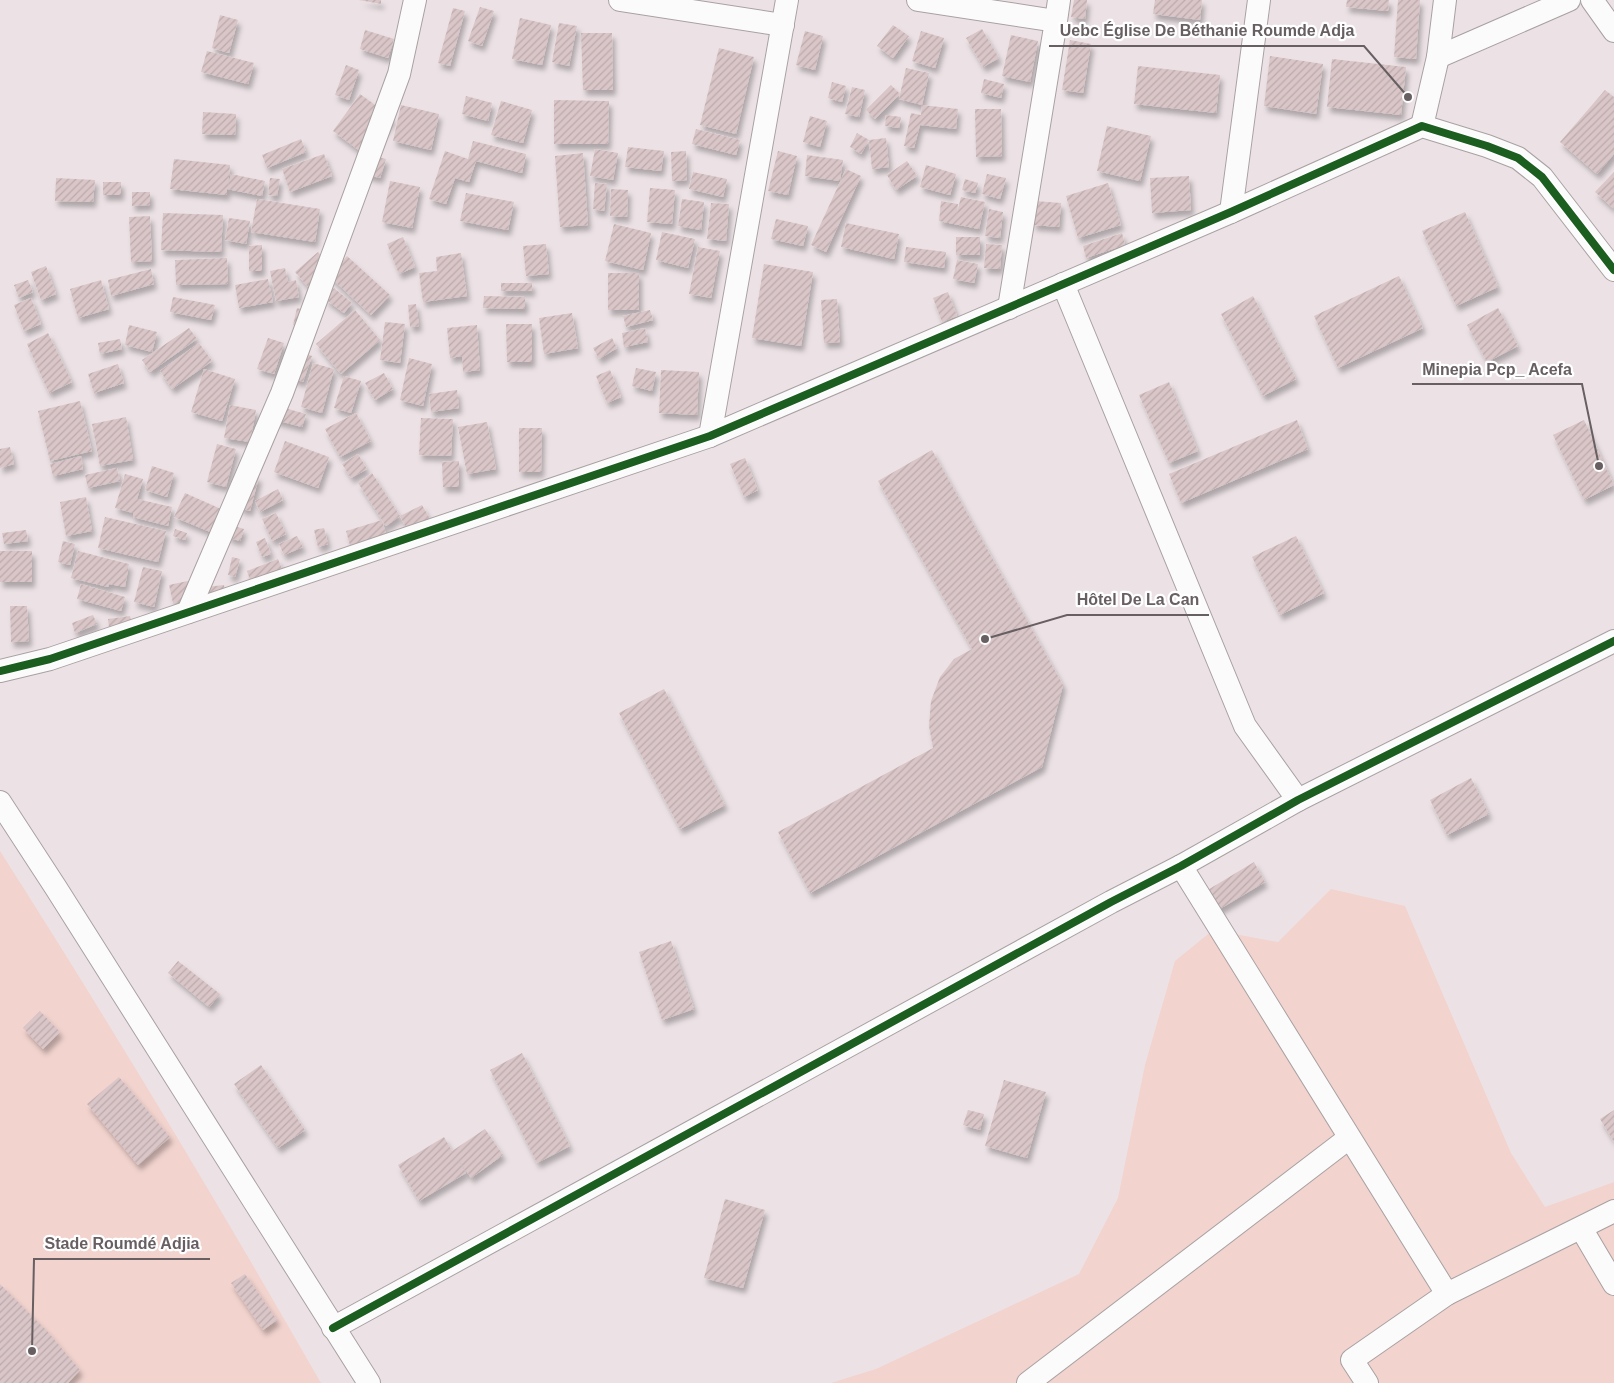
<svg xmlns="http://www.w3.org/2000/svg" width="1614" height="1383" viewBox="0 0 1614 1383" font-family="Arial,sans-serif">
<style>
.green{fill:#f2d3ce}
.building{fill:url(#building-hatch);filter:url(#shadow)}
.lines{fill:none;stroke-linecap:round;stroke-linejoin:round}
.minor-casing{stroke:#a8a1a2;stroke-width:24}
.minor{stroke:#fcfbfb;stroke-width:22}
.cycleway-casing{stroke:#fff;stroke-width:11}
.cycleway{stroke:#1b5e20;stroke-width:8}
.leader{fill:none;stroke:#675f62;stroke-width:2}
.callout-dot{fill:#675f62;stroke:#fff;stroke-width:2}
.callout-label{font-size:16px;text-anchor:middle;font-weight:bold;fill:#675f62;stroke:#fff;stroke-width:4.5;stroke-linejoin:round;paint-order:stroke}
</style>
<defs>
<pattern id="building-hatch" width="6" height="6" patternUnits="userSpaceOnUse" patternTransform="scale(1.25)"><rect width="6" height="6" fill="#dac6c8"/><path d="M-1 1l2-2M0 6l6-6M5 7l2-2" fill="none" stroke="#bbaaab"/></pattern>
<filter id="shadow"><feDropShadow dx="3" dy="5.5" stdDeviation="2.5" flood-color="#0004"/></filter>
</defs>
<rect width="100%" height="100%" fill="#ece2e5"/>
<g class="green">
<path d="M0,851c111,174 218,352 321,532h-321z"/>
<polygon points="1331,889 1405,906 1511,1153 1545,1207 1614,1182 1614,1383 831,1383 876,1369 1079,1274 1118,1198 1145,1065 1175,961 1213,930 1278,942"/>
</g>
<g class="building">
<polygon points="359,0 381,0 381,4"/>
<polygon points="1074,0 1087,0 1085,19 1071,17"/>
<polygon points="1155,0 1202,0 1200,20 1153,14"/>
<polygon points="1347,0 1389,0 1388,11 1346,7"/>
<polygon points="1398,0 1420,0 1416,59 1394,57"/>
<polygon points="480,7 494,11 482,46 468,41"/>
<polygon points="453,8 465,11 450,66 438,63"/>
<polygon points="220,15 238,20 229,53 212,48"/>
<polygon points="520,18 551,25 542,65 512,59"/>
<polygon points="559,23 577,26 569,66 552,62"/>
<polygon points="893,25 909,36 893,58 877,46"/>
<polygon points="982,29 999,58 983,67 966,38"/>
<polygon points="365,30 394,39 388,58 360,49"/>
<polygon points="805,31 823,36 815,70 796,65"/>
<polygon points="921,31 944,38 935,68 912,61"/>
<polygon points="581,33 612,33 613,90 583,90"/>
<polygon points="1011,35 1038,41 1030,82 1002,76"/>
<polygon points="1070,40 1091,44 1083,93 1062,90"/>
<polygon points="719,48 754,57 736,134 700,125"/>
<polygon points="207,51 254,63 248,84 201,72"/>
<polygon points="1270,56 1323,64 1316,114 1264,106"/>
<polygon points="1332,59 1406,67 1401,115 1327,107"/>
<polygon points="346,65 359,70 349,100 335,95"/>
<polygon points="1138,66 1220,75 1216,113 1134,104"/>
<polygon points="906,68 929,73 922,105 899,99"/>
<polygon points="984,79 1004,84 1001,98 981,93"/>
<polygon points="832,82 846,86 842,102 828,98"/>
<polygon points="891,85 900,94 875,119 866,110"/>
<polygon points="852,87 865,90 859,117 845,114"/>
<polygon points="1605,90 1614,97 1614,154 1597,174 1560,142"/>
<polygon points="360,94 393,118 365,155 333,131"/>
<polygon points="466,96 492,103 488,121 462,114"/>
<polygon points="554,100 609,101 608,144 554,144"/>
<polygon points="501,101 532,110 523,143 491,135"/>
<polygon points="401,105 439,114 431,150 393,141"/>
<polygon points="922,105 958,109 956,129 920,125 914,148 904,146 911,113 921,115"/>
<polygon points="975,109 1001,109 1002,156 976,157"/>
<polygon points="203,112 236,114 235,135 202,134"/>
<polygon points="886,115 901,117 899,128 885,126"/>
<polygon points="810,116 827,121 820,147 803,142"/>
<polygon points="1107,126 1151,136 1140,181 1097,171"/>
<polygon points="696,129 740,140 736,155 692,144"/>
<polygon points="857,133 869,140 886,138 889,167 872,169 869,140 861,154 850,147"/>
<polygon points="301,139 306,152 267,168 262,155"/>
<polygon points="473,141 526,154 522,173 476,161 469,182 455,178 446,204 429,199 445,151 468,159"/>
<polygon points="628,147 664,151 661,171 625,167"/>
<polygon points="595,149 618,153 613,180 590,176"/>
<polygon points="686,151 687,180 672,181 671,152"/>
<polygon points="778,151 797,156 788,195 768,191"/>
<polygon points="583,153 588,225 560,227 555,156"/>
<polygon points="324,154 332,176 290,192 282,169"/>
<polygon points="368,154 386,159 380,178 363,174"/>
<polygon points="807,155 843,160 840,181 805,176"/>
<polygon points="174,159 230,165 228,187 231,174 265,181 262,196 227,189 227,195 170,189"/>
<polygon points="907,161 917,176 896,190 887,175"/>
<polygon points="926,165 956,174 950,195 920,187"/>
<polygon points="846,169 861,176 826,252 811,245"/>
<polygon points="693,172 727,179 723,197 689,189"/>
<polygon points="1614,172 1614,209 1595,192"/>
<polygon points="987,174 1006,178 1000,199 982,194"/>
<polygon points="1189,176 1191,210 1152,213 1150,178"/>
<polygon points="56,178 95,180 93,202 55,201"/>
<polygon points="270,178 280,179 277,196 268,195"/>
<polygon points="965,179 978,183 975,193 962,190"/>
<polygon points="390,181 420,187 412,228 382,222"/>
<rect x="103" y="182" width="18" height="13"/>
<polygon points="595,183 607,184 604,211 593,209"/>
<polygon points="1108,183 1121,225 1078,238 1066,196"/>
<polygon points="650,188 675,190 672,224 647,222"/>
<polygon points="611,189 628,190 627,217 610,216"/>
<polygon points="132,192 150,192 150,205 132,206"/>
<polygon points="466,193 514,202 508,230 460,221"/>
<polygon points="961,197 985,202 979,229 939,221 941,201 958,204 956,217"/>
<polygon points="257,199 320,209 315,242 251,232"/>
<polygon points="682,199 704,202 701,230 678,226"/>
<polygon points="1035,201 1061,203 1059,227 1033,225"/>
<polygon points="711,203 729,204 726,241 707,239"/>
<polygon points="989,209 1003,212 1000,238 985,236"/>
<polygon points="1465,212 1498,287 1456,306 1422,231"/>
<polygon points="163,213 223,215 221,252 161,250"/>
<polygon points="150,216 152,261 131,262 129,217"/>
<polygon points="229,218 250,221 246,244 225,240"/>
<polygon points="776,219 808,226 803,246 771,239"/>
<polygon points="846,223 899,234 894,259 841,247"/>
<polygon points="614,224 651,233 643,270 605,261"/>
<polygon points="662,232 695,239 688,268 656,260"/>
<polygon points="1122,233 1125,245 1086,258 1083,246"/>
<polygon points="403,237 415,267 399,274 387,244"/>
<rect x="956" y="237" width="24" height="18"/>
<polygon points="546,244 549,274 526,276 523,246"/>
<polygon points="986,244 1002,245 1000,269 984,268"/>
<polygon points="262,245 262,271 249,271 249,246"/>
<polygon points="698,247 720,251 711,298 689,294"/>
<polygon points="906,247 946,252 944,268 904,262"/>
<polygon points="318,252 333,270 310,289 295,272"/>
<polygon points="461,253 467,296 423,302 419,273 437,271 436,257"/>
<polygon points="347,256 390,295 371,315 329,276"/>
<polygon points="227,258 228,284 176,285 175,260"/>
<polygon points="957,260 978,264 974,283 953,279"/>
<polygon points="764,264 813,272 801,346 752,338"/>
<polygon points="46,266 56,294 41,300 31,272"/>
<polygon points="285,268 288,282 296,280 299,297 276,301 270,271"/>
<polygon points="151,269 154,284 111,296 108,280"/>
<rect x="608" y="273" width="31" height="37"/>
<polygon points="1399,276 1423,328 1338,368 1314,316"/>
<polygon points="268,279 273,302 239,308 235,285"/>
<polygon points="28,280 33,292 19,298 14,285"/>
<polygon points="101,280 109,309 78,318 70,289"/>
<rect x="501" y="283" width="31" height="8"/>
<polygon points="334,288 352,303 344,313 325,299"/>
<polygon points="948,292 957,316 942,322 933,298"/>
<polygon points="484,296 525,297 525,309 483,308"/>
<polygon points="1253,296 1296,379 1263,396 1221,314"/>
<polygon points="173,297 215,305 211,320 170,312"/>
<polygon points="31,298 41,324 24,331 14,305"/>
<polygon points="837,299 840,342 824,343 821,300"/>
<polygon points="416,304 419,326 410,327 408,305"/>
<polygon points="297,308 307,311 302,328 293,325"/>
<polygon points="1498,308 1518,346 1487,362 1467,325"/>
<polygon points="355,310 380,340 341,374 316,344"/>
<polygon points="650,310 653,320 626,327 623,316"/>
<polygon points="572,313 578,348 544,354 539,318"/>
<polygon points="385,322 405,324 400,363 380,360"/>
<polygon points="506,324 532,324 532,362 507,362"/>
<polygon points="129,325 157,332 152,352 125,345"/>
<polygon points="477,325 480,370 463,372 462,356 450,358 447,328"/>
<polygon points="189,328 197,339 150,372 142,360"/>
<polygon points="645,328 648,342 624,347 622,333"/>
<polygon points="48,333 72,382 49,393 27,344"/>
<polygon points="268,338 284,343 274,374 257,369"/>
<polygon points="612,338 617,348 599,359 593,348"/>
<polygon points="120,339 122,349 100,354 98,343"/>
<polygon points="199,343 212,361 172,389 160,371"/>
<polygon points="289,348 312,356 303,382 280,374"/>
<polygon points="409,358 432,364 423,406 400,400"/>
<polygon points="313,363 334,369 322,413 301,407"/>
<polygon points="118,364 124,383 94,393 88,374"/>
<polygon points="636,368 656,372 652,391 632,386"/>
<polygon points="204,369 235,379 222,421 191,412"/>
<polygon points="610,370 621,397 607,403 596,376"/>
<polygon points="661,370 699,372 697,415 659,413"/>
<polygon points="384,373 393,389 375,400 365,383"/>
<polygon points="344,376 361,381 351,413 334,408"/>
<polygon points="1169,382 1198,451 1169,463 1139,395"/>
<polygon points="457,390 459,408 431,412 429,394"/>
<polygon points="80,401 92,451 50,461 38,411"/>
<polygon points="267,403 306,414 302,427 264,417"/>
<polygon points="230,405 256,410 250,442 224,438"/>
<polygon points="356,413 371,441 340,457 325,429"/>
<polygon points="126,417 133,460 100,466 92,424"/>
<polygon points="421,418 453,419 451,456 419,455"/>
<polygon points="1297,420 1308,449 1181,503 1169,474"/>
<polygon points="1584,420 1614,485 1584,500 1553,435"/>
<polygon points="487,422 496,469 467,474 458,427"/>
<polygon points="519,428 542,428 541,472 519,472"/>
<polygon points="285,441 329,457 318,488 274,472"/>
<polygon points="217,444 236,449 226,487 207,482"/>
<polygon points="10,447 14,464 0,468 0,449"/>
<polygon points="932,450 1063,685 1042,767 810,893 778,832 933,748 929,726 931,701 940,677 954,659 972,649 878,481"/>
<polygon points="358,454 367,469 351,478 342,464"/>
<polygon points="81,456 83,469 53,476 50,464"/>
<polygon points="745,458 758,490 744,497 730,464"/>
<polygon points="459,461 459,487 443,487 442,462"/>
<polygon points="152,466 174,473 167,497 145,490"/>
<polygon points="117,468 120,481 88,488 85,475"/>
<polygon points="372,473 400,516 386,526 358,483"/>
<polygon points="125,474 143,479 137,499 172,507 168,526 133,517 133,513 115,508"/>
<polygon points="248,474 259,477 250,511 239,508"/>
<polygon points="278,489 283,500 260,512 255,501"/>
<polygon points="185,493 230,513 220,536 174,517"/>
<polygon points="86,497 92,531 66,536 60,502"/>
<polygon points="422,505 430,519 407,530 400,516"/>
<polygon points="276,513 286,534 272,541 262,519"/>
<polygon points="105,517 166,531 158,562 98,548"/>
<polygon points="382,520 387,538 351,549 346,531"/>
<polygon points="231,525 244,529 240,541 227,537"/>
<polygon points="324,528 328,544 318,547 314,530"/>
<polygon points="175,529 187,533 185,540 173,536"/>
<polygon points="26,530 28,541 4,544 2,533"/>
<polygon points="297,536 303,547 284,555 279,544"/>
<polygon points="1296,536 1324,593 1280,615 1252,557"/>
<polygon points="265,538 271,554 262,557 256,542"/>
<polygon points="63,541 75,544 70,565 58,562"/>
<rect x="0" y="551" width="32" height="31"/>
<polygon points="78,551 129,564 125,587 109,584 108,587 71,578"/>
<polygon points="232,557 240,559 235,577 228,575"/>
<polygon points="278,559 284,574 252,586 247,571"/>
<polygon points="143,567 162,571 154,607 134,602"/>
<polygon points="197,579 201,597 173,603 169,585"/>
<polygon points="81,584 125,597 121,611 77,599"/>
<polygon points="224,585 225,593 208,595 207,587"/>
<polygon points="10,606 27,606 29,641 11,642"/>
<polygon points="93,615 97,624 75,633 72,623"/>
<polygon points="130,616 132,624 109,628 108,619"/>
<polygon points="664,689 725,805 680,829 619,713"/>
<polygon points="1471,778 1489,814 1447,835 1430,800"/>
<polygon points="1254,862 1265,882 1213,913 1201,894"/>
<polygon points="671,941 694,1009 662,1020 639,952"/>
<polygon points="178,961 220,994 209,1007 168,973"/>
<polygon points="40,1011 60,1032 43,1049 23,1028"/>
<polygon points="522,1053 570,1146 537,1163 490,1070"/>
<polygon points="261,1065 305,1130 278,1148 234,1084"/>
<polygon points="119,1077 170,1137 138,1165 87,1104"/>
<polygon points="1004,1080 1046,1092 1027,1158 985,1146"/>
<polygon points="968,1110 984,1114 980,1130 963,1125"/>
<polygon points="1614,1110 1614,1142 1600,1119"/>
<polygon points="485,1129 503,1155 471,1178 455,1155 466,1173 419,1201 398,1165 444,1137 452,1151"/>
<polygon points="725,1199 765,1210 743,1288 704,1278"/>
<polygon points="245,1274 277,1320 263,1330 231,1283"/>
<polygon points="0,1284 48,1332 80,1370 68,1383 0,1383"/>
</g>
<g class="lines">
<defs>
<g id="minor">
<polyline points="620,0 783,25"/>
<polyline points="918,0 1056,21 1009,308"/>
<polyline points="1592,0 1614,31"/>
<polyline points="1056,21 1059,0"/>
<polyline points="1438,57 1569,0"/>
<polyline points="1422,126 1438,57 1445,0"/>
<polyline points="1231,212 1259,0"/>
<polyline points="1063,284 1245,726 1298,800"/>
<polyline points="710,436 787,0"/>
<polyline points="188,612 282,393 399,74 415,0"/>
<polyline points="0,671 50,659 710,436 1231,212 1422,126 1487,146 1518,158 1542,177 1614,270"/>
<polyline points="0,802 56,888 369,1383"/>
<polyline points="1181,866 1447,1294"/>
<polyline points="1581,1228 1614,1284"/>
<polyline points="333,1328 1111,902 1181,866 1298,800 1614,641"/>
<polyline points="1028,1383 1349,1138"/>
<polyline points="1367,1383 1352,1360 1447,1294 1614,1211"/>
</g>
</defs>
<use href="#minor" class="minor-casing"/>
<use href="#minor" class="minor"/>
<defs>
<g id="cycleway">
<polyline points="0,671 50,659 710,436 1231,212 1422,126 1487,146 1518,158 1542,177 1614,270"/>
<polyline points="333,1328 1111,902 1181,866 1298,800 1614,641"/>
</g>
</defs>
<use href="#cycleway" class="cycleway-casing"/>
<use href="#cycleway" class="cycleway"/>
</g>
<path class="leader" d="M1408 97L1364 46H1049M1599 466L1582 384H1412M985 639L1067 615H1209M32 1351L34 1259H210"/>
<g class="callout-dot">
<circle cx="1408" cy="97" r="5"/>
<circle cx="1599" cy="466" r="5"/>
<circle cx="985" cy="639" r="5"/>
<circle cx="32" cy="1351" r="5"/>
</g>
<g class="callout-label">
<text x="1207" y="36">Uebc Église De Béthanie Roumde Adja</text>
<text x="1497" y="375">Minepia Pcp_ Acefa</text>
<text x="1138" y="605">Hôtel De La Can</text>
<text x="122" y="1249">Stade Roumdé Adjia</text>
</g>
</svg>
